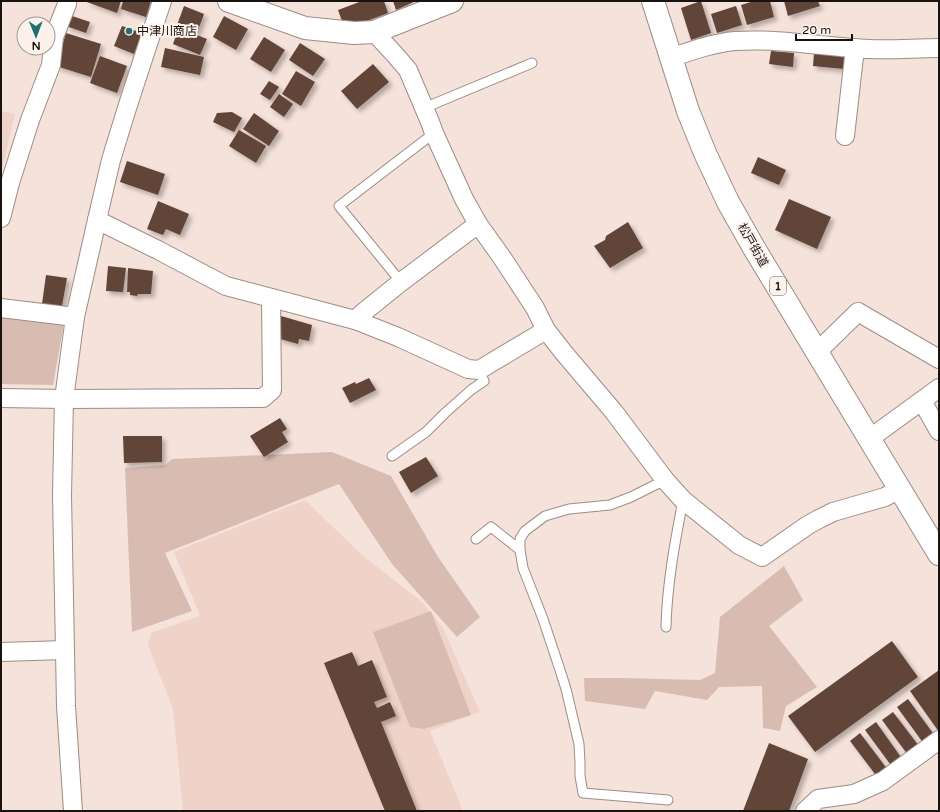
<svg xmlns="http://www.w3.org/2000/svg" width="940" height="812" viewBox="0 0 940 812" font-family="'Varela Round','Noto Sans JP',sans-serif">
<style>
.built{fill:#efd3c9}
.green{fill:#d9bcb1}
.building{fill:#604439;filter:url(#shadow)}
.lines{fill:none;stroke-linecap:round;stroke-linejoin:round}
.lane-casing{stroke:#9e8c85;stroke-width:11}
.street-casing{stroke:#9e8c85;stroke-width:20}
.secondary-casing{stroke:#9e8c85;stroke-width:24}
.primary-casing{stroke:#9e8c85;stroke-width:24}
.lane{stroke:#fff;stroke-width:9}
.street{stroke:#fff;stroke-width:18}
.secondary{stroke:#fff;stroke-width:22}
.primary{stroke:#fff;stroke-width:22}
.poi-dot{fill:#236e70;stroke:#fdf1ec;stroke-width:1.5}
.labels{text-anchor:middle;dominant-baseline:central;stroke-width:4;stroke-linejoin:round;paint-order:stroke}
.shield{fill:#fdf1ec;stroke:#5d5652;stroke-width:1}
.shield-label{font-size:11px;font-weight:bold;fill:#191310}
.poi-label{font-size:12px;fill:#191310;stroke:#fdf1ec;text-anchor:start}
.street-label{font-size:12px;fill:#191310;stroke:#fdf1ec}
</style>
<defs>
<filter id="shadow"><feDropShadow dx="3.5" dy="3.5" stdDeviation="2" flood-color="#0004"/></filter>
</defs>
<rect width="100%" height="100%" fill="#f5e2da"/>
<g class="built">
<polygon points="1,111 15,114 1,174"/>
<polygon points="305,500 362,555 422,602 443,628 480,712 430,731 463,811 183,811 173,709 148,645 151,633 200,616 174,552"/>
</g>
<g class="green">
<polygon points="1,314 64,323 53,385 1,384"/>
<polygon points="332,452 391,476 438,557 480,617 457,637 392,564 339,484 165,553 192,611 132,632 125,468 165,465 172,459"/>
<polygon points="784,566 803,600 769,626 817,687 786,706 780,731 763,728 762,686 719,687 707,700 655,691 645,709 585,701 584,678 620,678 700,680 715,673 720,617"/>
<polygon points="431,611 471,715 424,729 410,727 373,632"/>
</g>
<g class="building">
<polygon points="84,1 121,1 117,13"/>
<polygon points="123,1 151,1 146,17 121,9"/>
<polygon points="362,1 384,1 388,13 345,29 338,10"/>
<polygon points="393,1 416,1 396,10"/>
<polygon points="701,1 711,33 691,40 681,8"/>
<polygon points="754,1 770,1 774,17 747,25 741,5"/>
<polygon points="784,1 818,1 820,6 788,16"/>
<polygon points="184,6 204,14 197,33 177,25"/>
<polygon points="736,6 742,25 717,33 711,14"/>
<polygon points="69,15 90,22 86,33 66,26"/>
<polygon points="224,16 248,29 236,50 213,37"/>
<polygon points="122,26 142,33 134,54 114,46"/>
<polygon points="179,28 207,39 200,55 173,44"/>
<polygon points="66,33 101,44 91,77 56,66"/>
<polygon points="264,37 285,50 271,72 250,59"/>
<polygon points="300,43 325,59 313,76 289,60"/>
<polygon points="165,48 204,57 200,75 161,67"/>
<polygon points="771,51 794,53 793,67 769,64"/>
<polygon points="814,53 845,56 844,69 813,66"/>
<polygon points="100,56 127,66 117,93 90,83"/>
<polygon points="373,64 389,82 357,109 341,91"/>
<polygon points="296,71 315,82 301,106 282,94"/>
<polygon points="269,81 279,87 270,100 260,94"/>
<polygon points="279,94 293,104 284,117 270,107"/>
<polygon points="232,112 242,118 234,132 213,122 217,113"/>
<polygon points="254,113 279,131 269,146 243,129"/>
<polygon points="239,130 266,146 256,163 229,146"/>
<polygon points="758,157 786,170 779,185 751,173"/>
<polygon points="127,161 165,174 158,195 120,182"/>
<polygon points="789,199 831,217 817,249 775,230"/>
<polygon points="158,201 189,214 180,235 166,229 163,235 147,229"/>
<polygon points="628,222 643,248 610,268 594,246 605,240 606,236"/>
<polygon points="108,266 126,268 123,292 106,291"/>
<polygon points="128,268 153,271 151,294 138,294 137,296 130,295 130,292 127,292"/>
<polygon points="46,275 67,278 62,306 42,304"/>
<polygon points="281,316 312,325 309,341 299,339 298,344 277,338"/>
<polygon points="369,378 376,390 350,403 342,388 355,382 356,384"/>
<polygon points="280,418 287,429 282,432 288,442 264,457 250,436"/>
<polygon points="123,436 162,436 162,462 124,463"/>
<polygon points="426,457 438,476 411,493 399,472"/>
<polygon points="892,641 918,677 815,752 788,716"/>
<polygon points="352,652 358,666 372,660 387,697 374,702 377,708 390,702 396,716 381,722 417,811 385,811 324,663"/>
<polygon points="939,670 939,732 910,691"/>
<polygon points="908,699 935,736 924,744 897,707"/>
<polygon points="893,712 919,746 908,755 882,720"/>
<polygon points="876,722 903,760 893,768 865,730"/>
<polygon points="860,733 888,770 878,778 850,741"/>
<polygon points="769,743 808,759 789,811 743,811"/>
</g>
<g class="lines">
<defs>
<g id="lane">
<polyline points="424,108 532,63"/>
<polyline points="401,282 339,206 434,133"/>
<polyline points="392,456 426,432 445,413 471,390 484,381 479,370"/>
<polyline points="665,480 631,497 610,505 569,509 545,516 525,531 520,539 520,550 523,568 543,619 560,670 566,689 579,744 580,763 580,776 583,793 668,800"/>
<polyline points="476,539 491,527 520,550"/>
<path d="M666,627c1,-43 9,-85 17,-127"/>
</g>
<g id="street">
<polyline points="374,32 397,57 408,70 430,122 434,133 464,199 478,224 503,259 535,308 546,330 564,353 614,412 665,480 683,500 739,545 762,557 808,525 819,519 833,512 885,497 899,489"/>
<path d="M670,58c21,-7 43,-15 65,-17 45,-3 90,6 134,8 23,1 47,-1 70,-1"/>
<polyline points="845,136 855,48"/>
<polyline points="1,218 10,183 30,120 51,65 54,37 67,4 67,1"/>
<polyline points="97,220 158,250 226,286 355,320 398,337 468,369 479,370 546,330"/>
<polyline points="1,308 75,317"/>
<polyline points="355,320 365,311 401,282 478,224"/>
<polyline points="817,352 858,312 939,359"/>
<polyline points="1,398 64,399 263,398 272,390 271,298"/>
<polyline points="922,401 939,431"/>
<polyline points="869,439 939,388"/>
<polyline points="1,652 65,650"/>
<polyline points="73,811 66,706 65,650 62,495 64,399 75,317 97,220 111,160 127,108 162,1"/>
<polyline points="805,811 818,799 854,794 883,781 939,740"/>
</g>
<polyline id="secondary" points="229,1 305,28 354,33 374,32 452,1"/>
<polyline id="primary" points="653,1 688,111 705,153 728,202 754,248 939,554"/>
</defs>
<use href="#lane" class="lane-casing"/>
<use href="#street" class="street-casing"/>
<use href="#secondary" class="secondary-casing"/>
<use href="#primary" class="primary-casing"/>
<use href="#lane" class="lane"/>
<use href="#street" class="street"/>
<use href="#secondary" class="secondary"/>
<use href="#primary" class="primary"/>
</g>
<circle class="poi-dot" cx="129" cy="31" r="4"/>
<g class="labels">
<rect class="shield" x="770" y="277" width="16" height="18" rx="3"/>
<g class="shield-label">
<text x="778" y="286">1</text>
</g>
<g class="poi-label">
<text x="137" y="31">中津川商店</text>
</g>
<g class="street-label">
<text transform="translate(753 245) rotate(60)">松戸街道</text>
</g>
</g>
<rect width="940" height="812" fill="none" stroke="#191310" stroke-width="4"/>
<g transform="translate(36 36) rotate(179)"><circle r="19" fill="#fdf1ec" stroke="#a29894"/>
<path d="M0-3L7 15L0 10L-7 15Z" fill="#236e70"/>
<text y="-6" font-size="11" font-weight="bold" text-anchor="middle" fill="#191310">N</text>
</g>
<path d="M796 34v6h56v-6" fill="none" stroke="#191310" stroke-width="2"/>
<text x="802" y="34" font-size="12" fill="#191310" stroke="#fdf1ec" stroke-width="3" paint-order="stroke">20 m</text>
</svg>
